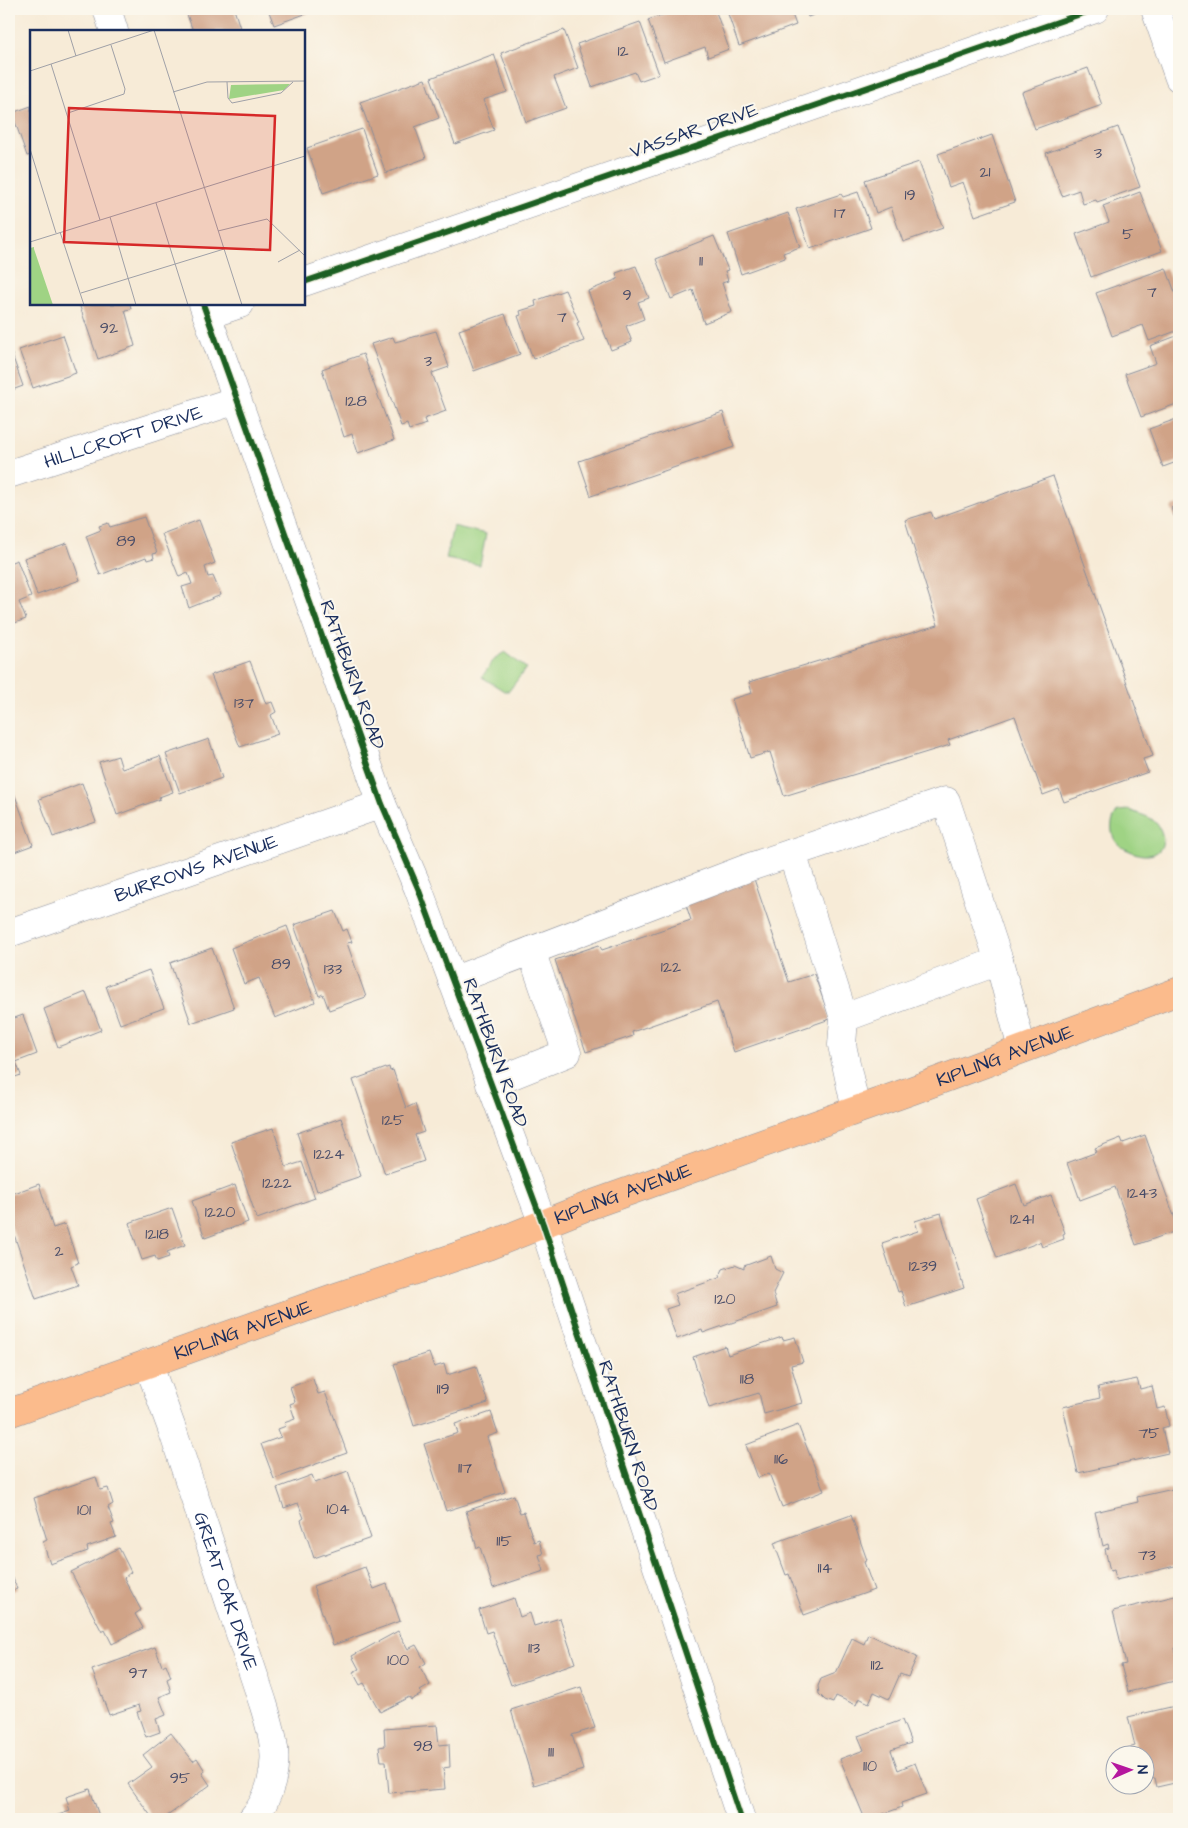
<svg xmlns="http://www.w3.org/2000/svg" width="1188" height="1828" viewBox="0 0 1188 1828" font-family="'Architects Daughter',sans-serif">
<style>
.green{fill:#9fd384;stroke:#5d8171}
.building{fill:#d0a387}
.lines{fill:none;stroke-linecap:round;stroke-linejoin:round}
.minor-casing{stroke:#898d9a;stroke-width:29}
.major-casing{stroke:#898d9a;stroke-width:29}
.minor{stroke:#fff;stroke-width:28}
.major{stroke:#fbbb8c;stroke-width:28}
.cycleway-casing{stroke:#fbf7ec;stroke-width:9}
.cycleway{stroke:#1b5e20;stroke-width:6}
.labels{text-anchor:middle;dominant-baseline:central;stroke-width:4;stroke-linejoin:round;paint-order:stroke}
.number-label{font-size:16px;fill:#484c68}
.street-label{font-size:19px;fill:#1b2f5e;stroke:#fbf7ec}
.inset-road{fill:none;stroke:#9fa0a7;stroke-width:1}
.view{fill:#d62828;fill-opacity:0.15;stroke:#d62828;stroke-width:2.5}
.inset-edge{fill:none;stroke:#1b2f5e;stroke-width:2.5}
</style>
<rect width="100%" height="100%" fill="#fbf7ec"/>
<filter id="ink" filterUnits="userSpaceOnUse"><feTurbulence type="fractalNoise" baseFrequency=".02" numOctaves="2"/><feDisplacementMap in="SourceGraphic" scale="10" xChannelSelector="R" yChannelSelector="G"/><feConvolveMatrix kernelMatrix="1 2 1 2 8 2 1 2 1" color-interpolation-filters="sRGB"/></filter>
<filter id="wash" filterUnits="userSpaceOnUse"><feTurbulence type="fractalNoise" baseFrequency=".0096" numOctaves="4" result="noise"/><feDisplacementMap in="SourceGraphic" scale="20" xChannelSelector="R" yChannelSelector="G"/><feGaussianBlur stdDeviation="1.12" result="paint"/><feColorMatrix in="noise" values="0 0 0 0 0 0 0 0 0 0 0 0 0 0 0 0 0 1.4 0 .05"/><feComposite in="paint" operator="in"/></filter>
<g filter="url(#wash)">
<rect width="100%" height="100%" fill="#f7ebd7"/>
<g class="green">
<polygon points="453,526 486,534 480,565 446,559"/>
<polygon points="505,652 526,668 509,691 504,691 482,677 495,658"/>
<path d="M1128,810c8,3 16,5 22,8 17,10 19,39 -6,37 -4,0 -10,-2 -14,-4 -8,-3 -14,-7 -17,-15 -3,-10 -1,-17 5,-25z"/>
</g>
<g id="blocks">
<g class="building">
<polygon points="185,9 234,9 241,31 193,31"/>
<polygon points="268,9 319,9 274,25"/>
<polygon points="679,9 715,9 729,49 708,57 705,47 664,62 648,20"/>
<polygon points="733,9 790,9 796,25 739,46 727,11"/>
<polygon points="805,9 830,9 808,17"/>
<polygon points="640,22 659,74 639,81 635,72 592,87 577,44"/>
<polygon points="564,30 578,68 554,77 566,108 526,122 501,53"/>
<polygon points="494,54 507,92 483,100 494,130 455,144 431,78"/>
<polygon points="1088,68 1102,105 1035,129 1022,92"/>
<polygon points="425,79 439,118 415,127 426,158 386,173 360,102"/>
<polygon points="31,106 31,155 27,156 12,113"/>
<polygon points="1118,127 1140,187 1097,202 1096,200 1083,204 1079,190 1062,196 1046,153"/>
<polygon points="362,129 378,174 323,193 307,148"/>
<polygon points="992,135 1015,202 975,216 963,182 949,187 938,154"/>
<polygon points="919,162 943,228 903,242 891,207 876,213 865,180"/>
<polygon points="858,192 871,228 810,249 796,209 841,194 843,197"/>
<polygon points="1140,192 1162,251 1091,277 1076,234 1109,222 1103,206"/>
<polygon points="788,213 800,247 783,253 785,258 741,274 728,234"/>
<polygon points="714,236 728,270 725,271 728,281 722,283 732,312 704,323 693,290 671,299 656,259"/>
<polygon points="636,266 649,298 638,302 644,319 626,326 632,342 611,350 588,291 618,279 616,273"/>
<polygon points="1166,268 1179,303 1179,330 1149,341 1143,325 1112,336 1096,293"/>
<polygon points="565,290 579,322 577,323 584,341 533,359 518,316 521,315 520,311 536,306 535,301"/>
<polygon points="79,304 130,304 131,309 125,310 135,346 98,359"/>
<polygon points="505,314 520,354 474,371 459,330"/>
<polygon points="436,331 449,367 432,373 446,411 424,419 426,424 409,430 407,424 401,426 371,344 393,337 395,342"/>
<polygon points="63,335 76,373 33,388 19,350"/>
<polygon points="1179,335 1179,403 1141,417 1125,374 1156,363 1150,346"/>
<polygon points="11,352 23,386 12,390 13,393 9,395 9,353"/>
<polygon points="363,354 394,440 358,453 352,434 344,437 322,369"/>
<polygon points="723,412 734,447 591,496 579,461"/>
<polygon points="1179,418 1179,461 1163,467 1149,429"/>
<polygon points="1053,476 1153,756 1143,759 1148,772 1064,802 1059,789 1043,795 1015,716 948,740 950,745 784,796 770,752 750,758 732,699 752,693 749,682 938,625 905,520 931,512 934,519"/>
<polygon points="1179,504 1179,528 1171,508"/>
<polygon points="144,517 157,553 153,554 154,558 147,560 146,557 100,575 86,536 101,530 99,526 108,523 110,527"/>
<polygon points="199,520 215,563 205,567 208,577 213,576 221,595 189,608 182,587 192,584 188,573 179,577 162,534"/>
<polygon points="67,543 80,580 37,595 24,558"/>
<polygon points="17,560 31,597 19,602 26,619 9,625 9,563"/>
<polygon points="250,661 266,704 272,702 276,712 271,715 278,734 240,747 211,675"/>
<polygon points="209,739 222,778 180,793 166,754"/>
<polygon points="118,756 122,769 160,756 173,792 159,797 160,799 117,815 99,762"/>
<polygon points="82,783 96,822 53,837 39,799"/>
<polygon points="13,790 33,845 9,854 9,791"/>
<polygon points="754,879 789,982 814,974 830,1019 734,1052 717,1002 632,1032 633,1036 586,1052 555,960 599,945 602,950 691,920 685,902"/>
<polygon points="335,911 343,931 347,929 352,942 347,943 366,997 329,1010 323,994 319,996 294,925"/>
<polygon points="287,926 315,1002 275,1018 259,978 244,984 231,948"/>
<polygon points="212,948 234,1008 191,1023 170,963"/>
<polygon points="149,970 164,1008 120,1024 106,986"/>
<polygon points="86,992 101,1030 58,1047 44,1009"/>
<polygon points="23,1015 37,1054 16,1062 21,1075 9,1079 9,1020"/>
<polygon points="389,1067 390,1071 393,1070 406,1108 415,1104 424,1132 415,1135 424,1161 385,1174 353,1080"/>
<polygon points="341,1118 361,1176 317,1191 297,1133"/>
<polygon points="273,1128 286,1167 302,1162 315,1198 257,1219 231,1142"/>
<polygon points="1145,1135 1179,1230 1136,1245 1115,1187 1080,1200 1067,1163 1097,1152 1095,1148 1121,1138 1123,1143"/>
<polygon points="39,1184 53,1228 65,1224 78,1263 71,1266 78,1285 36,1299 9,1220 9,1195"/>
<polygon points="1016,1184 1024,1205 1051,1195 1065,1233 1063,1234 1064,1239 1042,1247 1040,1242 997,1258 976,1199"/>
<polygon points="235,1185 248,1222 205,1238 192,1201"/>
<polygon points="172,1208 185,1245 167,1252 169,1257 157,1261 155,1256 142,1260 129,1223"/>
<polygon points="941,1213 964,1288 906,1307 901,1291 898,1292 882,1243 918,1231 915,1221"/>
<polygon points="771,1256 775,1269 783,1273 773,1293 777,1307 703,1333 702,1330 677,1339 666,1309 678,1305 674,1294 719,1278 723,1269 735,1265 744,1269 744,1266"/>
<polygon points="782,1337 783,1340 795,1337 803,1362 791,1365 802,1403 764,1414 759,1393 709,1408 693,1357 725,1346 728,1355"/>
<polygon points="429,1353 434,1367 444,1364 447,1375 476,1366 488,1403 414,1426 394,1364"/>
<polygon points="313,1379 318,1394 325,1392 347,1453 274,1479 261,1444 281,1437 278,1429 286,1426 284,1423 295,1419 290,1404 295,1402 290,1387"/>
<polygon points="1137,1379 1140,1389 1152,1386 1157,1409 1165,1407 1169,1426 1162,1428 1168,1453 1078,1473 1063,1407 1100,1398 1098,1387"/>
<polygon points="491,1412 498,1433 487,1437 505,1492 446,1511 424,1444 458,1433 455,1424"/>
<polygon points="798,1425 824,1491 782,1507 769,1473 758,1478 746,1445"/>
<polygon points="348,1471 371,1538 314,1558 301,1520 304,1518 298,1503 284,1508 277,1488 312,1475 315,1483"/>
<polygon points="96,1477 100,1490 108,1488 113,1504 108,1507 114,1523 111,1524 116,1537 87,1547 88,1551 50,1564 43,1542 47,1540 34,1498"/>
<polygon points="1173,1489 1179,1518 1179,1565 1116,1580 1114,1570 1110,1571 1105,1549 1109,1548 1108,1544 1103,1546 1095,1512 1138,1502 1137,1497"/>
<polygon points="514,1495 520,1513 524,1512 534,1542 539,1540 543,1554 539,1555 544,1571 493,1588 480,1547 477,1548 466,1511"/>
<polygon points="851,1515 867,1560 864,1562 874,1590 804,1615 789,1574 786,1575 774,1543"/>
<polygon points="119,1548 131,1572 124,1578 141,1610 135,1614 143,1628 112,1644 105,1630 102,1632 71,1572"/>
<polygon points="365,1567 374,1589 387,1584 400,1621 333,1645 313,1586"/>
<polygon points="9,1568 17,1589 9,1592"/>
<polygon points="1179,1595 1179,1647 1174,1648 1176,1657 1179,1656 1179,1680 1128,1692 1121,1665 1126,1664 1113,1611"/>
<polygon points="514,1598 520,1617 530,1613 534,1626 560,1618 575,1663 511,1685 492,1631 486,1633 479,1610"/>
<polygon points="398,1631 408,1649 416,1645 426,1663 420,1667 430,1685 420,1691 422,1694 411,1700 409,1697 380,1712 364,1683 360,1685 353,1672 359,1669 352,1656"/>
<polygon points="868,1634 917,1657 908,1677 900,1674 889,1699 874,1692 869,1703 859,1698 856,1705 836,1696 833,1703 825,1700 819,1694 818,1686 821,1679 836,1673 852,1638 864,1644"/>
<polygon points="155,1647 162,1666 166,1664 171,1677 167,1679 171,1692 159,1697 166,1715 156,1719 160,1732 146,1737 137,1712 141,1711 139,1705 109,1715 92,1670"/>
<polygon points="581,1687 595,1728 572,1735 583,1770 534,1785 511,1710"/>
<polygon points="1179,1705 1179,1782 1157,1787 1155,1778 1146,1780 1146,1756 1130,1756 1128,1748 1135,1746 1128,1717"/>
<polygon points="902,1720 911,1743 891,1750 898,1770 915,1763 927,1794 901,1803 902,1807 883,1814 885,1819 877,1819 876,1817 865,1819 840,1759 864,1750 858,1736"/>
<polygon points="437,1725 439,1745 449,1744 450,1767 443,1768 445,1789 389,1793 386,1761 381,1761 379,1747 385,1746 384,1729"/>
<polygon points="171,1733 193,1761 197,1758 205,1771 202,1773 210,1785 163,1819 153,1819 128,1784 152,1767 143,1755"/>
<polygon points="90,1789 100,1819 47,1819 70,1811 66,1797"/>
</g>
</g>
</g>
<g filter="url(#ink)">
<use href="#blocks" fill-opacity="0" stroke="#898d9a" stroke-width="1"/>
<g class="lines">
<defs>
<g id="minor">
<polyline points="107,9 114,31"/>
<polyline points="1155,9 1179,78"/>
<polyline points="304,282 1095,9"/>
<polyline points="203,304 382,804 418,888 543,1224 741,1819"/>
<polyline points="207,315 240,304"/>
<path id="s1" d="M9,474l228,-74"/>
<polyline points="792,853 844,1018 842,1045 856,1110"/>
<path id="s2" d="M9,933l373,-129"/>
<polyline points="452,981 750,867 946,801 999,961 1022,1049"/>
<polyline points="844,1018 999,961"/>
<polyline points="490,1084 567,1053 531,951"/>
<path id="s3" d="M148,1363l24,66 91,274c4,13 8,26 10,38 5,27 -3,58 -21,78"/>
</g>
<g id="major">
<path id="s4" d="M9,1413l324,-115 155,-52 105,-42 320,-114 266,-99"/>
</g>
</defs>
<use href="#minor" class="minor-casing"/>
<use href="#major" class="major-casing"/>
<use href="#minor" class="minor"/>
<use href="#major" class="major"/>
<defs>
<g id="cycleway">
<polyline points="304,282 1095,9"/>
<polyline points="203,304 382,804 418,888 543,1224 741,1819"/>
</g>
</defs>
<use href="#cycleway" class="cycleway-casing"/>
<use href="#cycleway" class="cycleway"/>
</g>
</g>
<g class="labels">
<g class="number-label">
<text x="623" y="51">12</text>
<text x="1098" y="153">3</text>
<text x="985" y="172">21</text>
<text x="910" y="195">19</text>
<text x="840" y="213">17</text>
<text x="1128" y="234">5</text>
<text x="701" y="261">11</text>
<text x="1152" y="292">7</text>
<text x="627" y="295">9</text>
<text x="562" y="317">7</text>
<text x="109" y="328">92</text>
<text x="428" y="361">3</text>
<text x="356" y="401">128</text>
<text x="126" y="541">89</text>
<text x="244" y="703">137</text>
<text x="281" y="964">89</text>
<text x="671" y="967">122</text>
<text x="333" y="969">133</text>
<text x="393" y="1120">125</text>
<text x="329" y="1154">1224</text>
<text x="277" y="1183">1222</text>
<text x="1142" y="1193">1243</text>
<text x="220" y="1212">1220</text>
<text x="1022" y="1219">1241</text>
<text x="157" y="1234">1218</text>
<text x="59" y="1251">2</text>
<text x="923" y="1266">1239</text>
<text x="725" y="1299">120</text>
<text x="747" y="1379">118</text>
<text x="443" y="1389">119</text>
<text x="1149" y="1433">75</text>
<text x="781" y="1459">116</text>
<text x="465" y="1468">117</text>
<text x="338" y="1509">104</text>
<text x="84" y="1510">101</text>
<text x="504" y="1541">115</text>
<text x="1147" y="1555">73</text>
<text x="825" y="1568">114</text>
<text x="534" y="1648">113</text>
<text x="398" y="1660">100</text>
<text x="877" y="1665">112</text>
<text x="138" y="1673">97</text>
<text x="423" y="1746">98</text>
<text x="551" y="1752">111</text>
<text x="870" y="1766">110</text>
<text x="180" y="1778">95</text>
</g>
<g class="street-label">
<text transform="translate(694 131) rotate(-19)">VASSAR DRIVE</text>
<text stroke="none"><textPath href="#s1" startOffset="120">HILLCROFT DRIVE</textPath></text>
<text transform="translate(352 675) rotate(70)">RATHBURN ROAD</text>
<text stroke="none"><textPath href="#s2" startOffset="198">BURROWS AVENUE</textPath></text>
<text transform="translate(495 1053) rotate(70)">RATHBURN ROAD</text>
<text stroke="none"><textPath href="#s4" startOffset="1058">KIPLING AVENUE</textPath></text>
<text stroke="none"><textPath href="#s4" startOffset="652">KIPLING AVENUE</textPath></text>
<text stroke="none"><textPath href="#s4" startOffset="248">KIPLING AVENUE</textPath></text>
<text transform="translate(628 1436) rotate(72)">RATHBURN ROAD</text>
<text stroke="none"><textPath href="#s3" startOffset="241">GREAT OAK DRIVE</textPath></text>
</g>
</g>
<g transform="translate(30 30)">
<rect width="275" height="275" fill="#f7ebd7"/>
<path d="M260,54l-6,6 -55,9 2,-14zM4,217v2l19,56h-23v-57z" fill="#9fd384"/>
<path class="inset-road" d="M38,0l8,26M124,0l88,275M21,34l49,156M0,41l124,-41M197,52l1,16 4,5 49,-10 12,-11M143,62l34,-10 98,-1M38,83l56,-19 1,-5 -14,-44M0,119l26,84M126,173l32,102M80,187l26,88M188,201l49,-12 38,37M30,202l24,73M0,212l275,-86M248,232l22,-12M51,263l143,-44"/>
<path class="view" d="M39,78l206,8 -5,134 -206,-8z"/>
<rect width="275" height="275" class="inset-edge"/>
</g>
<rect width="1188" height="1828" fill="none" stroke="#fbf7ec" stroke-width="30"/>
<g transform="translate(1130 1770) rotate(88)"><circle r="24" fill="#fbf7ec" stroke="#a1a7b3"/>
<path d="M0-4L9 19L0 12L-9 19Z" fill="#b5179e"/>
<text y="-8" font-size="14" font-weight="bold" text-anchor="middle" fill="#1b2f5e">N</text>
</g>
</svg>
